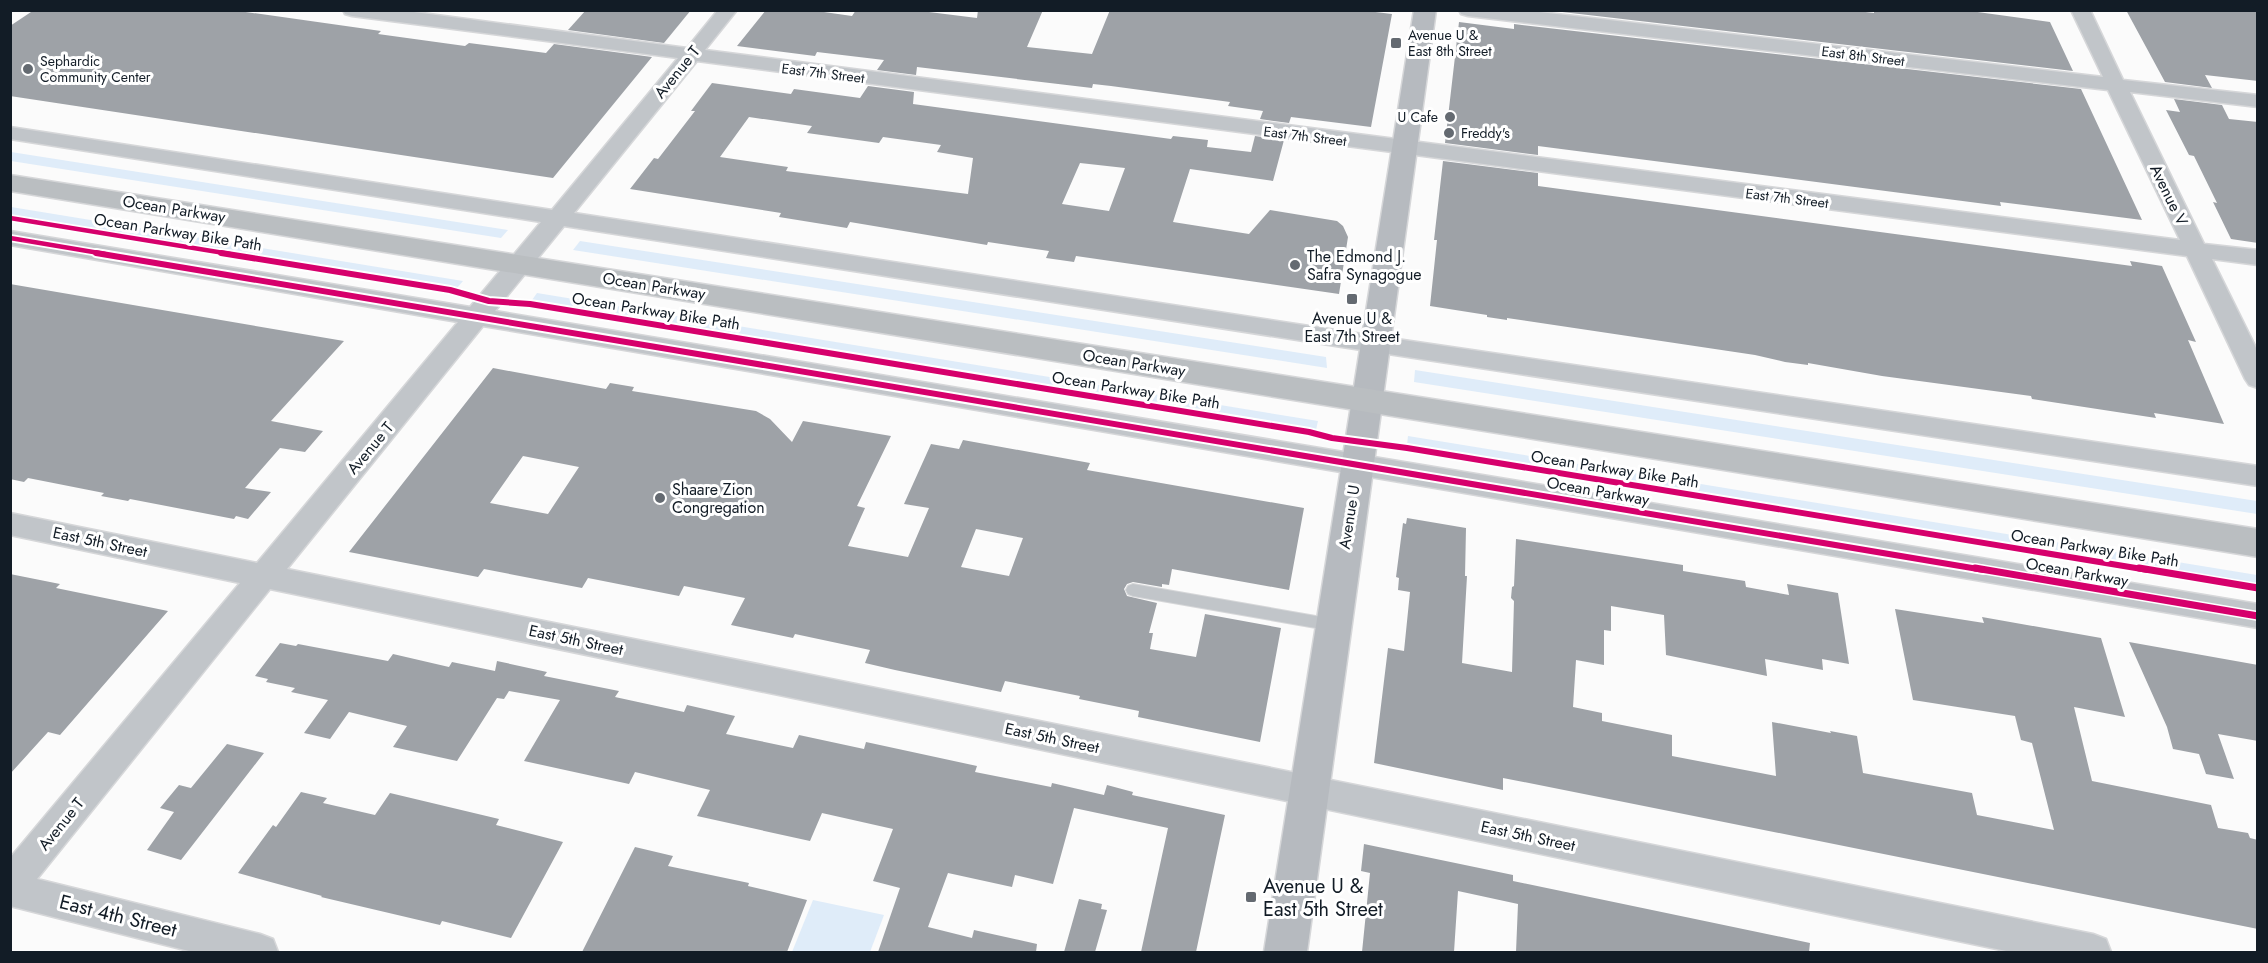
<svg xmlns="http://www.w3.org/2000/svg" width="2268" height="963" viewBox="0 0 2268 963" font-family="Jost,sans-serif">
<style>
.green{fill:#dfecf9}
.building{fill:#9ea2a7;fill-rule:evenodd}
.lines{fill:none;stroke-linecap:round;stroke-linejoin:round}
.lane-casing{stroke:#d6d7d9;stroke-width:2}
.street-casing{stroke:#d6d7d9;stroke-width:3}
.secondary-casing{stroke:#d6d7d9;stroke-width:3}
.primary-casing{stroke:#d6d7d9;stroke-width:3}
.lane{fill:#c1c5c9;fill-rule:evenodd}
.street{fill:#c1c5c9;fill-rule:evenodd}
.secondary{fill:#b6babf;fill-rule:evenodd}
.primary{fill:#babec1;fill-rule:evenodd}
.cycleway-far2-casing{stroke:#fff;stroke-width:8}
.cycleway-far1-casing{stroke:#fff;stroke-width:10}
.cycleway-casing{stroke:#fff;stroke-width:10}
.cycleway-far2{stroke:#d6006c;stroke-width:4.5}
.cycleway-far1{stroke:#d6006c;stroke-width:6}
.cycleway{stroke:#d6006c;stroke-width:7}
.poi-dot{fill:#646a71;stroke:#fff;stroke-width:2}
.labels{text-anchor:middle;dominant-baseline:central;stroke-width:6;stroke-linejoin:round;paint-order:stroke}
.far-poi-label{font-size:14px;fill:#121c26;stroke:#fff;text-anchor:start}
.far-street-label{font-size:14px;fill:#121c26;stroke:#fff}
.street-label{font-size:16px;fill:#121c26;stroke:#fff}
.poi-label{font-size:16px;fill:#121c26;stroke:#fff;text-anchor:start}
.near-poi-label{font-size:20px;fill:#121c26;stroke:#fff;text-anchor:start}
.near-street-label{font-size:20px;fill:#121c26;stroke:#fff}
</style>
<rect width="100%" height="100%" fill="#fbfbfb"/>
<g class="green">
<polygon points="11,152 508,230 501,238 11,161"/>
<polygon points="11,207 463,281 457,288 11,215"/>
<polygon points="580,241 1326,357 1327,368 573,250"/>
<polygon points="537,293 1318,421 1316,430 532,300"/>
<polygon points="1415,370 2257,501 2257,514 1414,382"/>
<polygon points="1408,436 2257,575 2257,584 1407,445"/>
<polygon points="813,900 884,915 870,952 792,952"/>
</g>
<g class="building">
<polygon points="34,10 232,10 381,31 378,34 465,46 469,43 546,53 554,44 652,57 553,178 10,96 10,26"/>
<polygon points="586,10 691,10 664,43 568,30"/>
<polygon points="766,10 810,10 852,16 856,10 913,10 977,18 978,10 1043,10 1027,47 1092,54 1110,10 1359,10 1392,14 1371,127 1291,117 1289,123 1260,119 1263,111 1228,106 1230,102 1111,86 1093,84 1092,88 917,67 916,75 877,70 884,60 817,52 815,56 737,46"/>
<polygon points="1545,10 1849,10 1874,13 1874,10 1963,10 2050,22 2073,71"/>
<polygon points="2126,10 2258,10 2258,81 2205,75 2212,88 2165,82"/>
<polygon points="1459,22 1514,29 1514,24 2081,89 2142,220 2000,202 2001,206 1538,146 1538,155 1445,143"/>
<path d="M712,83l79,11 3,-5 66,9 8,-12 46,6 -1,12 258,35 2,-3 35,4 -1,7 44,5 4,-16 29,4 -11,41 -83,-12 -17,53 76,12 21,-24 67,11 6,5 5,11 -9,57 -263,-38 -2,6 -28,-4 3,-7 -61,-9 -1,3 -137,-23 -3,6 -68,-11 2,-4 -151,-24 24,-31 4,1 37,-48h-4zM749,117l63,9 -5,7 72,10 4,-6 58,8 -4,7 36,6 -5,36 -182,-23 2,-4 -68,-10zM1080,163l45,5 -16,43 -47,-7z"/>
<polygon points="2174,99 2222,105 2229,119 2258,122 2258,243 2231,239 2213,202 2217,203 2194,156 2189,155 2166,110 2180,112"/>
<polygon points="1443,161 1538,173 1538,186 2132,266 2130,261 2162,266 2196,342 2188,340 2224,424 2154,413 2156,418 2032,399 2031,396 1882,376 1808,363 1808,365 1785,362 1755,355 1507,318 1507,320 1487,317 1487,315 1430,306 1437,240 1434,240"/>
<polygon points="10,284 344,341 271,421 323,431 305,452 280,448 245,488 271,492 248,519 236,516 234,519 130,499 128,501 101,496 104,493 28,478 24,482 10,479"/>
<path d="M493,368l113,21 4,-6 24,4 -2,4 124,20 14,8 22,23 11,-21 88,15 -34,70 8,2 -17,38 60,11 21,-49 -25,-4 27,-60 28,5 4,-9 127,23 -3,7 217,38 -15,82 -117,-21 -3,16 -7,-1v3l-29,-5 -6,2 -3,5 3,7 30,7 -8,30h4l-3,16 46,8 9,-43 76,14 -21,114 -122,-25 1,-6 -60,-12 1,-3 -75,-15 -4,11 -106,-22 -30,-7 5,-13 -75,-16 -2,4 -62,-13 14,-27 -61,-12 -5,10 -91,-18 -6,10 -98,-19 -6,8 -129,-25zM523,456l56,11 -31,47 -58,-11zM976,529l47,9 -14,38 -48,-9z"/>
<polygon points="1407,518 1466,528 1465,576 1467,576 1462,663 1512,672 1514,601 1511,598 1512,587 1514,586 1516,539 1683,565 1683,571 1745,581 1746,587 1789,595 1787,584 1838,593 1849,664 1822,659 1823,670 1765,659 1767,676 1666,655 1664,615 1611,606 1611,631 1604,630 1604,665 1576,660 1573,707 1602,713 1602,721 1672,735 1672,756 1776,776 1772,722 1831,733 1830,731 1857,736 1863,773 1972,793 1977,815 2054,830 2032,743 2021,740 2015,716 1913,700 1895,609 1984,623 1982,617 2101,638 2125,717 2074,707 2092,781 2211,805 2218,828 2248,833 2250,838 2258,840 2258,929 1544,786 1503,778 1503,790 1374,763 1388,648 1404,651 1410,592 1398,590 1399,578 1396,577 1403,523 1406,524"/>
<polygon points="10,574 60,584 56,588 168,611 60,735 48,732 10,774"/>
<polygon points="2129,642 2258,665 2258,741 2218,734 2234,779 2206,774 2199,754 2173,749 2167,727"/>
<polygon points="280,643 296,646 298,644 388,661 393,654 449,667 452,662 495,671 497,661 547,672 544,676 619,691 615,697 684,712 687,705 735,716 726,734 760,741 793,748 799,735 864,749 866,742 977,766 975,772 1051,787 1052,783 1104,795 1107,785 1133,792 1132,795 1225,815 1196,952 1141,952 1168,828 1074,808 1053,884 1015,875 1012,887 948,873 928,927 972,938 974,930 1037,944 1036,952 878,952 900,888 873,881 893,829 822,813 810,841 697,816 710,790 635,772 629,784 524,761 560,700 509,691 504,699 497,698 457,761 393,747 407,726 349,712 330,739 304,733 328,700 291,692 295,688 266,682 268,679 255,676"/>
<polygon points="227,744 264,753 181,860 147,850 174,812 160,808 179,785 191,788"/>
<polygon points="301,792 327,798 323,803 375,815 390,793 499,819 496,825 563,842 511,938 442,921 440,925 321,897 322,896 238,873 273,825 276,827"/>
<polygon points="1364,844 1513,875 1513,881 1810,943 1809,952 1516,952 1518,904 1458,891 1454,952 1362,952 1370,873 1361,871"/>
<polygon points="635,847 673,856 668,866 749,883 748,886 807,900 787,952 582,952"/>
<polygon points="1079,899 1102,904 1101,909 1107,910 1095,952 1064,952"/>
</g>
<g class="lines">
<defs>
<polygon id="lane" points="1133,584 1333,619 1338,621 1340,625 1338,629 1333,631 1133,596 1128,594 1126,590 1128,586"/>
<polygon id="street" points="343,10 399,10 687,48 718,10 737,10 705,50 2180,240 2108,90 1468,16 1461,14 1459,10 1521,10 2103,77 2071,10 2090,10 2123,80 2258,95 2258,107 2130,92 2204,244 2258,250 2258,265 2212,259 2258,352 2258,388 2249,385 2245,379 2187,256 697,61 574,213 1342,331 2258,466 2258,486 1342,347 564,226 495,311 2258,604 2258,628 483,326 287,569 2093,934 2106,939 2111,952 2011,952 270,589 37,879 260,934 273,939 278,952 193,952 10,906 10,858 240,583 10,535 10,513 257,563 458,322 10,245 10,231 470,307 541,222 10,139 10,127 552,210 678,58 352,16 345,14"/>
<polygon id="secondary" points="1414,10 1436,10 1307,952 1264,952"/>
<polygon id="primary" points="10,175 2258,529 2258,557 10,191"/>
</defs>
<use href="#lane" class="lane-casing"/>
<use href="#street" class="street-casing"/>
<use href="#secondary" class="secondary-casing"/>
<use href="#primary" class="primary-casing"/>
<use href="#lane" class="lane"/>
<use href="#street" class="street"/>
<use href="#secondary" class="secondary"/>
<use href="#primary" class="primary"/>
<defs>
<g id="cycleway-far2">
<polyline points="10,218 230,254"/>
<polyline points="10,238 105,254"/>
</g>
<g id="cycleway-far1">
<polyline points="96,253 1984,570"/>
<polyline points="221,253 450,290 489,301 530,304 1309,432 1332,438 1407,448 2148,570"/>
</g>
<g id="cycleway">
<polyline points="1975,568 2258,616"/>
<polyline points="2139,568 2258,588"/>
</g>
</defs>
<use href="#cycleway-far2" class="cycleway-far2-casing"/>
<use href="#cycleway-far1" class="cycleway-far1-casing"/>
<use href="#cycleway" class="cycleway-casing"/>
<use href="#cycleway-far2" class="cycleway-far2"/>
<use href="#cycleway-far1" class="cycleway-far1"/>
<use href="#cycleway" class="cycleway"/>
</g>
<g class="poi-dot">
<rect x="1390" y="37" width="12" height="12" rx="3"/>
<circle cx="28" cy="69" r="6"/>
<circle cx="1450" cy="117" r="6"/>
<circle cx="1449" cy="133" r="6"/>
<circle cx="1295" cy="265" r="6"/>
<rect x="1346" y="293" width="12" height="12" rx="3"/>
<circle cx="660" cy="498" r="6"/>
<rect x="1245" y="891" width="12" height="12" rx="3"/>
</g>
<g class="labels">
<g class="far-poi-label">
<text x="1408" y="35">Avenue U &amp;<tspan x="1408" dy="16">East 8th Street</tspan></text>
<text x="40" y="61">Sephardic<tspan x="40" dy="16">Community Center</tspan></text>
<text x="1438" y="117" text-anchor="end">U Cafe</text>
<text x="1461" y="133">Freddy's</text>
</g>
<g class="far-street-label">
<text transform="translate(1863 56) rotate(7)">East 8th Street</text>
<text transform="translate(823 73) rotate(7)">East 7th Street</text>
<text transform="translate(1305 136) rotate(7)">East 7th Street</text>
<text transform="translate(1787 198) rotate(7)">East 7th Street</text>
</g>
<g class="street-label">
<text transform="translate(677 72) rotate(-51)">Avenue T</text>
<text transform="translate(2169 195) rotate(64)">Avenue V</text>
<text transform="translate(174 209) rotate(9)">Ocean Parkway</text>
<text transform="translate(178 232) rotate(9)">Ocean Parkway Bike Path</text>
<text transform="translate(654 286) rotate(9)">Ocean Parkway</text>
<text transform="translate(656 311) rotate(9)">Ocean Parkway Bike Path</text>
<text transform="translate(1134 363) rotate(9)">Ocean Parkway</text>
<text transform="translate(1136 390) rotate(9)">Ocean Parkway Bike Path</text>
<text transform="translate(370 448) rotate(-50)">Avenue T</text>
<text transform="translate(1615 469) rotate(9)">Ocean Parkway Bike Path</text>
<text transform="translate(1598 491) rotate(10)">Ocean Parkway</text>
<text transform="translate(1349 517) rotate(-81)">Avenue U</text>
<text transform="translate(100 542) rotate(12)">East 5th Street</text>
<text transform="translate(2095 548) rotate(9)">Ocean Parkway Bike Path</text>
<text transform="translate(2077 572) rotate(10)">Ocean Parkway</text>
<text transform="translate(576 640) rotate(12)">East 5th Street</text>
<text transform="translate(1052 738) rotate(12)">East 5th Street</text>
<text transform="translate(61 824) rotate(-51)">Avenue T</text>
<text transform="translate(1528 836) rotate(12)">East 5th Street</text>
</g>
<g class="poi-label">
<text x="1307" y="256">The Edmond J.<tspan x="1307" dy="18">Safra Synagogue</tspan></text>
<text x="1352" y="318" text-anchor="middle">Avenue U &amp;<tspan x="1352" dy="18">East 7th Street</tspan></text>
<text x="672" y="489">Shaare Zion<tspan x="672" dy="18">Congregation</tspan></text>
</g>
<g class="near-poi-label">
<text x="1263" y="886">Avenue U &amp;<tspan x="1263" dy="23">East 5th Street</tspan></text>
</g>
<g class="near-street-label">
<text transform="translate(118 916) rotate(14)">East 4th Street</text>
</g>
</g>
<rect width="2268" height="963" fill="none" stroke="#121c26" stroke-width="24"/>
</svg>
